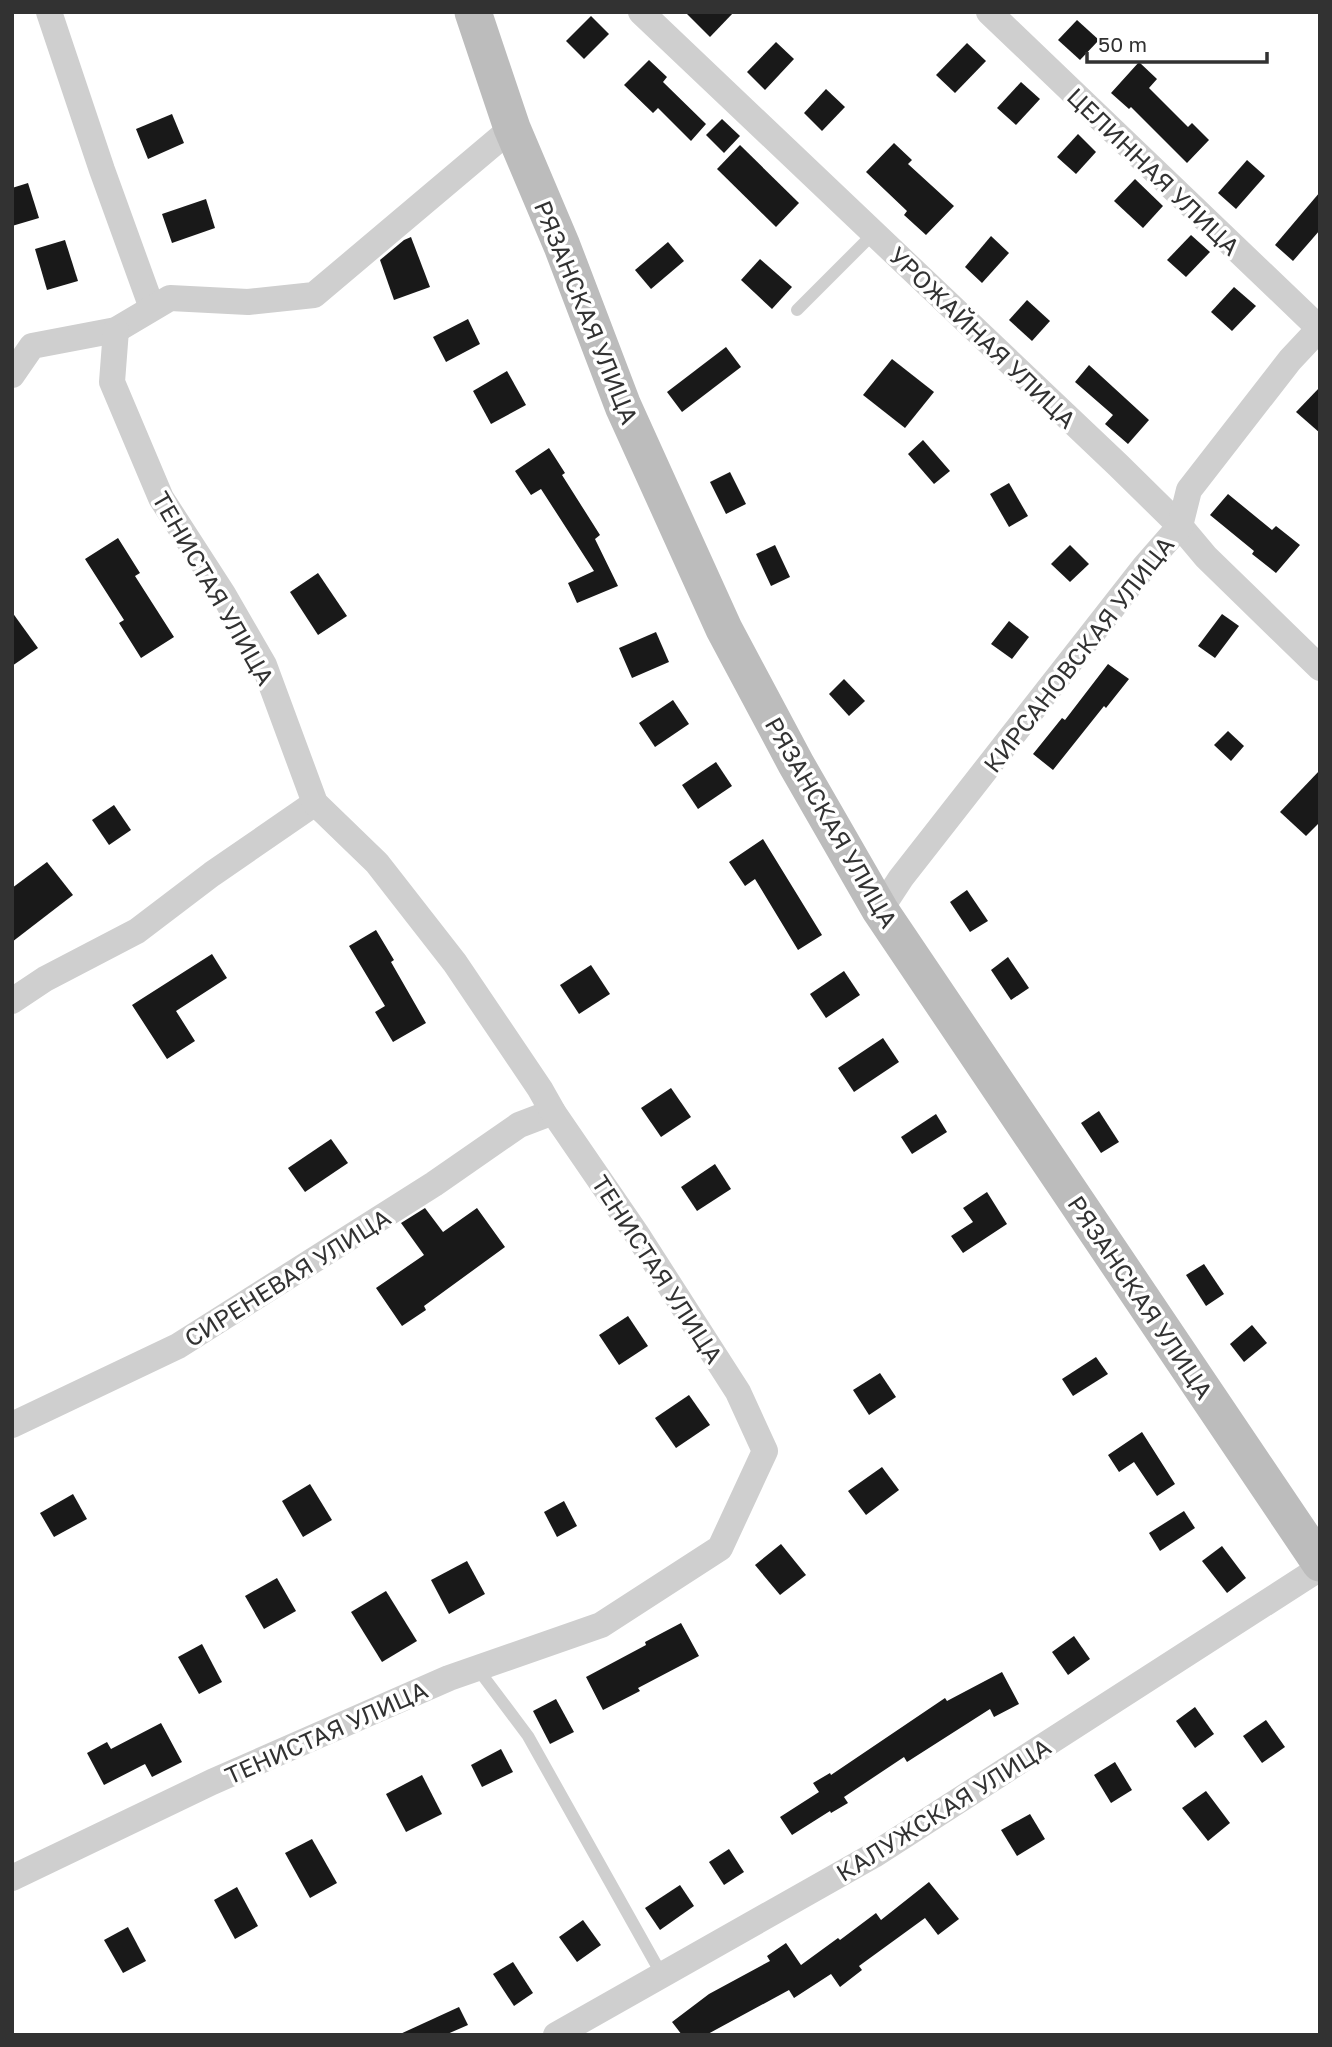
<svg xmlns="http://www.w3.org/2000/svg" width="1332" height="2047" viewBox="0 0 1332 2047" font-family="'Golos Text',sans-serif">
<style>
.building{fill:#191919}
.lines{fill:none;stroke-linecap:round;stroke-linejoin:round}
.service{stroke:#cfcfcf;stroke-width:12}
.minor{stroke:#cfcfcf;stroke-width:26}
.secondary{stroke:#bcbcbc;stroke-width:37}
.labels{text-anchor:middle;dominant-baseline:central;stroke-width:7;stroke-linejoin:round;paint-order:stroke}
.street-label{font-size:24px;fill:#323232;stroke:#fff}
</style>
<rect width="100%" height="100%" fill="#fff"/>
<g class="building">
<polygon points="685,12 734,12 710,37"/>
<polygon points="591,16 609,34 584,59 566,41"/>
<polygon points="1077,20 1099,40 1080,60 1058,40"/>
<polygon points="776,42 794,59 765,90 747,72"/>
<polygon points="967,43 986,61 955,93 936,75"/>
<polygon points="649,60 667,77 663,82 706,124 691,141 658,108 653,113 624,85"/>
<polygon points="1139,62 1157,79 1149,88 1188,127 1192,123 1209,140 1187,163 1131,107 1129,109 1111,93"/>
<polygon points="1021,82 1040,99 1016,125 997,108"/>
<polygon points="826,89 845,107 822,131 804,113"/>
<polygon points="172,114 184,143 148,159 136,129"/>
<polygon points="722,119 740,136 724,153 706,135"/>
<polygon points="1078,134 1096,152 1076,174 1057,157"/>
<polygon points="894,143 912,160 908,164 954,206 926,235 904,215 907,211 866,172"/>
<polygon points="740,145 799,203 776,227 717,169"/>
<polygon points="1247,160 1265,176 1236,209 1218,193"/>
<polygon points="1135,179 1163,206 1143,228 1114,201"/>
<polygon points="28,183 39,218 12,226 12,188"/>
<polygon points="1320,192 1320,230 1293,261 1275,245"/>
<polygon points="206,199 215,228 172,243 162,214"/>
<polygon points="1191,235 1210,252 1186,277 1167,260"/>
<polygon points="991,236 1009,253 982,283 965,267"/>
<polygon points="411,237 430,287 394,300 380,260 404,240"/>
<polygon points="65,240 78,281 47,290 35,249"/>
<polygon points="668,242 684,261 651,289 635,270"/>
<polygon points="760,259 792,287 772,309 741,280"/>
<polygon points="1234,287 1256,306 1232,331 1211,312"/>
<polygon points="1027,300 1050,321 1032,341 1009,320"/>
<polygon points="468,319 480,344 446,362 433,337"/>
<polygon points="726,347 741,367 682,412 667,392"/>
<polygon points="892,359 934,392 905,428 863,395"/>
<polygon points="1089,365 1149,420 1128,444 1105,424 1113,415 1075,382"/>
<polygon points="507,371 526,405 491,424 473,391"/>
<polygon points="1320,387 1320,433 1296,412"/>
<polygon points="923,440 950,471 934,484 908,454"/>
<polygon points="549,448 565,473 562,475 600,535 595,539 618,586 577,603 568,583 594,571 541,489 531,495 515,471"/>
<polygon points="730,472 746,504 726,514 710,482"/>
<polygon points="1009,483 1028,516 1009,527 990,494"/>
<polygon points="1228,494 1272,530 1276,526 1300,545 1276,573 1252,554 1254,551 1210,515"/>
<polygon points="118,538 140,573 135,576 174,637 141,658 119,623 124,620 85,559"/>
<polygon points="775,545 790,577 771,586 756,554"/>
<polygon points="1070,545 1089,564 1070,582 1051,564"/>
<polygon points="318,573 347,616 318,635 290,592"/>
<polygon points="12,612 38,648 12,666"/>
<polygon points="1222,614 1239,626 1215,658 1198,646"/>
<polygon points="1009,621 1029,637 1012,659 991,644"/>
<polygon points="656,632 669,662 632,678 619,648"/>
<polygon points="1108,664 1129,679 1106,708 1104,706 1053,770 1033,754 1062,718 1065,720"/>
<polygon points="844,679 865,701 849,716 829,694"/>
<polygon points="673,700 689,724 655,747 639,723"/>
<polygon points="1228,731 1244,746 1231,761 1214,745"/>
<polygon points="716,762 732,786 698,809 682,785"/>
<polygon points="1320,770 1320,822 1306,836 1280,812"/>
<polygon points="114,805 131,830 109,845 92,820"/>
<polygon points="763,839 822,935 798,950 755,879 745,886 729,862"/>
<polygon points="47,862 73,895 12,942 12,888"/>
<polygon points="967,890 988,921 970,932 950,902"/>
<polygon points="376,930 394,960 391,962 426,1023 393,1042 375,1012 385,1006 349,946"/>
<polygon points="212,954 227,978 176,1011 195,1041 167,1059 132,1005"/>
<polygon points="1008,957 1029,988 1011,1000 991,970"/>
<polygon points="591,965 610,994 579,1014 560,985"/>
<polygon points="844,971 860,995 826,1018 810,994"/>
<polygon points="883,1038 899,1062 854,1092 838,1068"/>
<polygon points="671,1088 691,1117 661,1137 641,1108"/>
<polygon points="1099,1111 1119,1142 1101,1153 1081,1123"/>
<polygon points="936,1114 947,1132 912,1154 901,1137"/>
<polygon points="331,1139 348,1163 305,1192 288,1168"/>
<polygon points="715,1164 731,1189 697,1211 681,1187"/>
<polygon points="987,1192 1007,1224 963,1253 951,1236 973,1222 963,1208"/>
<polygon points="425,1208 443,1232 477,1208 505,1247 424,1306 426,1310 402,1326 376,1288 424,1255 401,1223"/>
<polygon points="1204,1264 1224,1294 1206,1306 1186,1275"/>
<polygon points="628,1316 648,1346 619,1365 599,1335"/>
<polygon points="1252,1325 1267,1343 1244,1362 1230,1344"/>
<polygon points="1096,1357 1108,1374 1073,1396 1062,1379"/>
<polygon points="880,1373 896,1397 869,1415 853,1390"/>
<polygon points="689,1395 710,1425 676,1448 655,1418"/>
<polygon points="1142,1432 1175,1484 1157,1496 1134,1462 1119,1472 1108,1455"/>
<polygon points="882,1467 899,1490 866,1515 848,1491"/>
<polygon points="310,1484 332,1520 303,1537 282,1501"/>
<polygon points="73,1494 87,1519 54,1537 40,1513"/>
<polygon points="564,1501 577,1526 557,1537 544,1512"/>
<polygon points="1184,1511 1195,1528 1160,1551 1149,1533"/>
<polygon points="781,1544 806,1575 780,1595 755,1565"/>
<polygon points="1222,1546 1246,1578 1227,1593 1202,1561"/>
<polygon points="467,1561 485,1594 449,1614 431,1580"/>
<polygon points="277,1578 296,1611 264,1629 245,1596"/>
<polygon points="386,1591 417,1641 382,1662 351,1612"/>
<polygon points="681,1623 699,1656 638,1688 640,1691 603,1710 586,1677 646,1645 645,1642"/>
<polygon points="1074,1636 1090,1659 1068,1675 1052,1652"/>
<polygon points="202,1644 222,1682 199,1694 178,1657"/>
<polygon points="1002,1672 1019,1704 994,1717 990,1709 907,1762 904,1757 844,1797 848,1803 831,1813 830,1811 792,1835 780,1817 819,1792 813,1783 830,1773 831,1775 945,1698 947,1701"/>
<polygon points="556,1699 574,1732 550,1744 533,1711"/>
<polygon points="1195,1707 1214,1734 1195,1748 1176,1721"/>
<polygon points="1266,1720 1285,1747 1262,1763 1243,1736"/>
<polygon points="161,1723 182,1762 152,1777 145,1764 104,1785 87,1753 107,1742 111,1749"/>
<polygon points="501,1749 513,1772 482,1787 471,1765"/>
<polygon points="1115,1762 1132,1790 1111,1803 1094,1775"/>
<polygon points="422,1775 442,1814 406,1832 386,1794"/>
<polygon points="1206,1791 1230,1823 1208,1841 1182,1808"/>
<polygon points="1030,1814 1045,1839 1017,1856 1001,1830"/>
<polygon points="312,1839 337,1883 310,1898 285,1853"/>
<polygon points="729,1849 744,1872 724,1885 709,1862"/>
<polygon points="929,1882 959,1919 938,1935 925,1918 859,1966 862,1970 840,1987 831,1974 794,1998 789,1990 706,2035 682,2035 672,2022 709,1994 770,1961 767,1956 786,1943 801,1965 838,1938 840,1940 876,1913 881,1920"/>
<polygon points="680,1885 694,1906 660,1930 645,1908"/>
<polygon points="237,1887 258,1926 235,1939 214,1900"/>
<polygon points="583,1920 601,1945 577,1962 559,1937"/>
<polygon points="128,1927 146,1961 123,1973 104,1940"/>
<polygon points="513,1962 533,1993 514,2006 493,1974"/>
<polygon points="459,2007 468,2025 445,2035 398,2035"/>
</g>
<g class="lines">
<g class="service">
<polyline points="797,310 874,233"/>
<polyline points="477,1668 528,1736 662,1975"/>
</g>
<g class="minor">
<polyline points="49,12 102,170 152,308"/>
<polyline points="641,12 1118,465 1180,526 1206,557 1320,668"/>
<polyline points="989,12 1320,329"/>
<polyline points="12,375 32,346 116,330 170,298 248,302 314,295 512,128"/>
<polyline points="880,910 901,878 1145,566 1180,526 1189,490 1290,360 1320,328"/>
<polyline points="12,1001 45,979 137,931 212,874 315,803"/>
<polyline points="12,1425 178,1346 434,1184 519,1125 553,1112"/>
<polyline points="12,1878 212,1782 449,1678 601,1625 720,1548 765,1451 738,1392 636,1233 553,1112 540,1089 455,963 377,863 315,803 264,665 223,594 161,498 112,382 116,330"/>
<polyline points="556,2035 874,1855 1320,1568"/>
</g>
<polyline class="secondary" points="473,12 512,128 562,246 623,406 724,629 796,764 880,910 1320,1563"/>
</g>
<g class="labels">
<g class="street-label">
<text transform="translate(1154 171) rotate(44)">ЦЕЛИННАЯ УЛИЦА</text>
<text transform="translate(587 312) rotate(68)">РЯЗАНСКАЯ УЛИЦА</text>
<text transform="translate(983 337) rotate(44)">УРОЖАЙНАЯ УЛИЦА</text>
<text transform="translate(214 588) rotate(60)">ТЕНИСТАЯ УЛИЦА</text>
<text transform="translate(1078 654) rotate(-52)">КИРСАНОВСКАЯ УЛИЦА</text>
<text transform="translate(832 822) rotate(60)">РЯЗАНСКАЯ УЛИЦА</text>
<text transform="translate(658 1269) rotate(57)">ТЕНИСТАЯ УЛИЦА</text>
<text transform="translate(287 1277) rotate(-32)">СИРЕНЕВАЯ УЛИЦА</text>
<text transform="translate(1141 1297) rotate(56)">РЯЗАНСКАЯ УЛИЦА</text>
<text transform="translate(326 1732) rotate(-24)">ТЕНИСТАЯ УЛИЦА</text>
<text transform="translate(943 1809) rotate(-32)">КАЛУЖСКАЯ УЛИЦА</text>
</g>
</g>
<rect width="1332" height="2047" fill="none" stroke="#323232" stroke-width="28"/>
<path d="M1087 52v10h180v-10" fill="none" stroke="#323232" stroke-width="3.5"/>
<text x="1098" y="52" font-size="21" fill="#323232" stroke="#ffffff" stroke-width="5" paint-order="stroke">50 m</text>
</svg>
